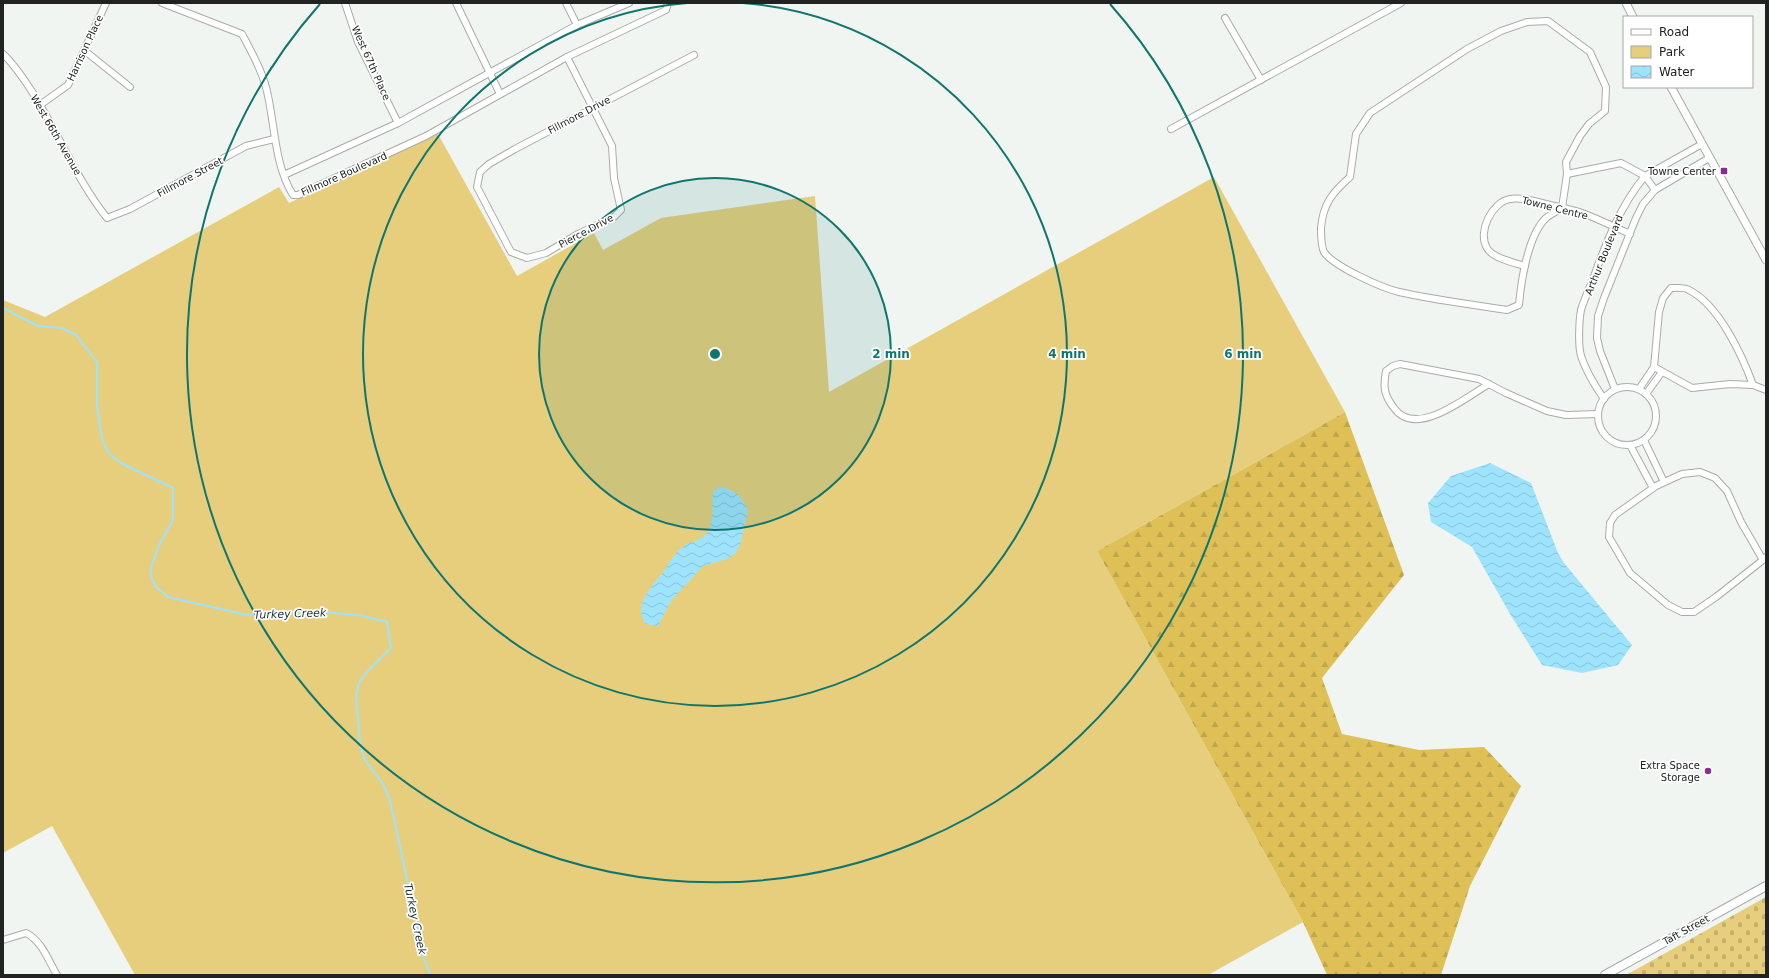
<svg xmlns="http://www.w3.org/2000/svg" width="1769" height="978" viewBox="0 0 1769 978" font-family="'DejaVu Sans',sans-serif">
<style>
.green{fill:#e7ce7d}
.forest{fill:url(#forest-firs)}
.cemetery{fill:url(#cemetery-stones)}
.water{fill:url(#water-waves)}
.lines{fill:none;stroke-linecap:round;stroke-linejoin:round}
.stream{stroke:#9ee3fc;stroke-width:2}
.minor-casing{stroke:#a8aca9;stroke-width:8}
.tertiary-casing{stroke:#a8aca9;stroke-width:9}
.secondary-casing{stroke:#a8aca9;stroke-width:10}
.minor{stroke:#fff;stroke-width:6}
.tertiary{stroke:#fff;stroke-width:7}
.secondary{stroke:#fff;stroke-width:8}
.ring{fill:none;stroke:#0f766e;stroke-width:2}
.poi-dot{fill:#862d99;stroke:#fff;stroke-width:1.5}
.labels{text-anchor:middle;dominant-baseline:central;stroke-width:3.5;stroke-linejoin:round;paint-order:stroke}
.street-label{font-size:10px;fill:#212322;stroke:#fff}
.poi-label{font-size:10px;fill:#212322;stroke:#fff;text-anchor:end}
.water-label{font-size:11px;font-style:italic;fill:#182f36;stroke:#fff}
.centre{fill:#0f766e;stroke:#fff;stroke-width:2}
.ring-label{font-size:12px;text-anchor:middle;font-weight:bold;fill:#0f766e;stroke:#fff;stroke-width:3.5;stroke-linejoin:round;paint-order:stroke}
</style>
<defs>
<pattern id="forest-firs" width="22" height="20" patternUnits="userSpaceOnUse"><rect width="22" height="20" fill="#dfc057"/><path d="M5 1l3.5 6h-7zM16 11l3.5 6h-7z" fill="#bfa54b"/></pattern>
<pattern id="cemetery-stones" width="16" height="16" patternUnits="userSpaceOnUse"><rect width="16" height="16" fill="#e7ce7d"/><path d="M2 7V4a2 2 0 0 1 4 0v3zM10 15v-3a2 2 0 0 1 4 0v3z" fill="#c6b16c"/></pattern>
<pattern id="water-waves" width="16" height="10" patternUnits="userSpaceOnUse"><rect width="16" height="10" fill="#9ee3fc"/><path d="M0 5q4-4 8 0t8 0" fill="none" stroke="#88c2d8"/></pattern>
</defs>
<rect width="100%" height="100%" fill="#f1f5f2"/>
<polygon class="green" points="438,134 517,276 594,233 603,250 661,218 815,196 829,392 1214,177 1345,412 1097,551 1303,922 1208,975 135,975 52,826 3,853 3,300 45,317 279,187 289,203"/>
<polygon class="forest" points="1345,412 1404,575 1322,678 1342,734 1419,750 1484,747 1521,786 1470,886 1441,975 1327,975 1303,922 1097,551"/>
<polygon class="cemetery" points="1766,897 1766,975 1626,975"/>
<g class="water">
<polygon points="1490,463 1531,483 1558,553 1564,563 1632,645 1618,665 1582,673 1542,665 1510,614 1472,547 1431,522 1428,503 1451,476"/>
<path d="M719,487c15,1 23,10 29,23l-7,32 -5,11 -9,6 -24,7 -32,35 -13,25 -12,-2c-15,-18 8,-40 18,-53 5,-8 10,-16 16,-22 8,-8 22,-7 28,-18 7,-13 3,-26 5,-39z"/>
</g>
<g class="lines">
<polyline class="stream" points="3,308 38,326 62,328 76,335 97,362 97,405 102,440 109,454 121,463 173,488 173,520 159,545 151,568 152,579 156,587 168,597 247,615 310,611 359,615 387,622 391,648 365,674 359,683 356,697 361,749 365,760 383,784 390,800 424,959 430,975"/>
<defs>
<g id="minor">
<path d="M162,3l80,31c10,19 22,40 26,62 7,32 7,70 25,99h5l128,-59 141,-79 99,-47 2,-7"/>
<polyline points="345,3 358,42 398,123"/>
<polyline points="456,3 500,94"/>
<polyline points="566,3 577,25"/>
<polyline points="1225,18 1261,80"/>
<path d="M1548,21l42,31 16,35 -1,24 -16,13 -9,12 -14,26 1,12 -5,34c-5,3 -11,6 -16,10 -18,17 -25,63 -27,87l-12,5c-36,-6 -73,-10 -108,-18 -17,-4 -66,-26 -75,-40 -3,-6 -3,-17 -3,-24 2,-24 11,-35 29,-51l6,-43 14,-21 97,-64 34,-18 26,-9z"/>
<polyline points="85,51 130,87"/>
<path d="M3,54c11,10 20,24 28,36 27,42 45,89 76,128l23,-9 116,-63 28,-7"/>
<polyline points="567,57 612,146 614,178 621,210 614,217 578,234 546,253 527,258 511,252 477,187 480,172 489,164 515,149 694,55"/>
<polyline points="40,105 68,85 106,3"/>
<polyline points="1171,129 1401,3"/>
<polyline points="1567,174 1621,163 1645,176 1655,190"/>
<polyline points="284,175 398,123 577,25 629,3"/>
<path d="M1525,266c-10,-3 -33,-8 -38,-18 -10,-16 5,-46 23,-49 12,-2 24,2 36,5 13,3 26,5 39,10 15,6 30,13 45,20"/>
<polyline points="1654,367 1692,388 1730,384 1753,385 1766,390"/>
<path d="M1489,384c-23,13 -73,55 -95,24 -10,-13 -11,-21 -8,-37l7,-5 7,-2 79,15 27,14 41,18 19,4 32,-1"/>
<circle cx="1627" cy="416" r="29"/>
<polyline points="1615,389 1600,351 1597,338 1598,316 1604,298 1636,218 1643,204 1655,190 1709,158"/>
<path d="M1639,389l15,-22 5,-55 4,-14 8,-10c5,0 14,-1 18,2 30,15 53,65 64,95"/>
<polyline points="1646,394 1662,372"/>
<path d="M1604,399c-9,-13 -18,-28 -23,-43 -3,-11 -2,-35 0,-46 3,-10 8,-21 12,-31 13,-36 27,-73 52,-103l57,-32"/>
<polyline points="1644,440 1664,482"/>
<polyline points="1630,445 1653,488"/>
<polyline points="1763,560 1741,522 1727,491 1715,478 1700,472 1682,474 1656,486 1615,515 1610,523 1609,537 1630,573 1668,605 1682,612 1694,612 1716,597 1763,560 1766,557"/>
<path d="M3,940l23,-7c16,8 22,27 31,42"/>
</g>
<g id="tertiary">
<polyline points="1626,3 1633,17"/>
<polyline points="1671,87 1766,260"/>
</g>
<polyline id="secondary" points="1605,975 1766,886"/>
</defs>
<use href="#minor" class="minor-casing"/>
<use href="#tertiary" class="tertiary-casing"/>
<use href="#secondary" class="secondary-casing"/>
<use href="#minor" class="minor"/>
<use href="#tertiary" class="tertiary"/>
<use href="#secondary" class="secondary"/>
</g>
<circle cx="715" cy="354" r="176" fill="#0f766e" fill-opacity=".12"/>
<g class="ring">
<circle cx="715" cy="354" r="176"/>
<path d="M743 3A352 352 0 1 1 687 3"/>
<path d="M1110 4A528 528 0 1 1 320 4"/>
</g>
<g class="poi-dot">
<rect x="1720" y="167" width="8" height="8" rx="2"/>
<circle cx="1708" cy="771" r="4"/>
</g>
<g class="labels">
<g class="street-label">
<text transform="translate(85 48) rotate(-65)">Harrison Place</text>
<text transform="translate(371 63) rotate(66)">West 67th Place</text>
<text transform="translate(579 115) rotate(-28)">Fillmore Drive</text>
<text transform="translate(56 135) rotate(60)">West 66th Avenue</text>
<text transform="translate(344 174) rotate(-24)">Fillmore Boulevard</text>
<text transform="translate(190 177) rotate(-28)">Fillmore Street</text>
<text transform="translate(1555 208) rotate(14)">Towne Centre</text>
<text transform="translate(586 231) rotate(-28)">Pierce Drive</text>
<text transform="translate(1604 255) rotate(-68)">Arthur Boulevard</text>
<text transform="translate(1686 930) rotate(-29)">Taft Street</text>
</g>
<g class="poi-label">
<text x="1716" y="171">Towne Center</text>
<text x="1700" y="765">Extra Space<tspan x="1700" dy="12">Storage</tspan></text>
</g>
<g class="water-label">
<text transform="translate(290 614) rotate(-2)">Turkey Creek</text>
<text transform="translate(415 919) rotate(78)">Turkey Creek</text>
</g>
</g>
<circle cx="715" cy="354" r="6" class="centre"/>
<g class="ring-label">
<text x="891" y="358">2 min</text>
<text x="1067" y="358">4 min</text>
<text x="1243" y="358">6 min</text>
</g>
<rect width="1769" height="978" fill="none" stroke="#212322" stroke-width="8"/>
<rect x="1623" y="16" width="130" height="72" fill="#ffffff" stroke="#a6a7a7"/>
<rect x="1631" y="29" width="20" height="6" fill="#ffffff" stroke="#a6a7a7"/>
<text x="1659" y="36" font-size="12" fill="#212322">Road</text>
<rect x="1631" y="46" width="20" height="12" fill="#e7ce7d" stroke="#a6a7a7"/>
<text x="1659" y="56" font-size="12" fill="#212322">Park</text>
<rect x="1631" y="66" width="20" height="12" fill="url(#water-waves)" stroke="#a6a7a7"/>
<text x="1659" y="76" font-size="12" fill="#212322">Water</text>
</svg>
